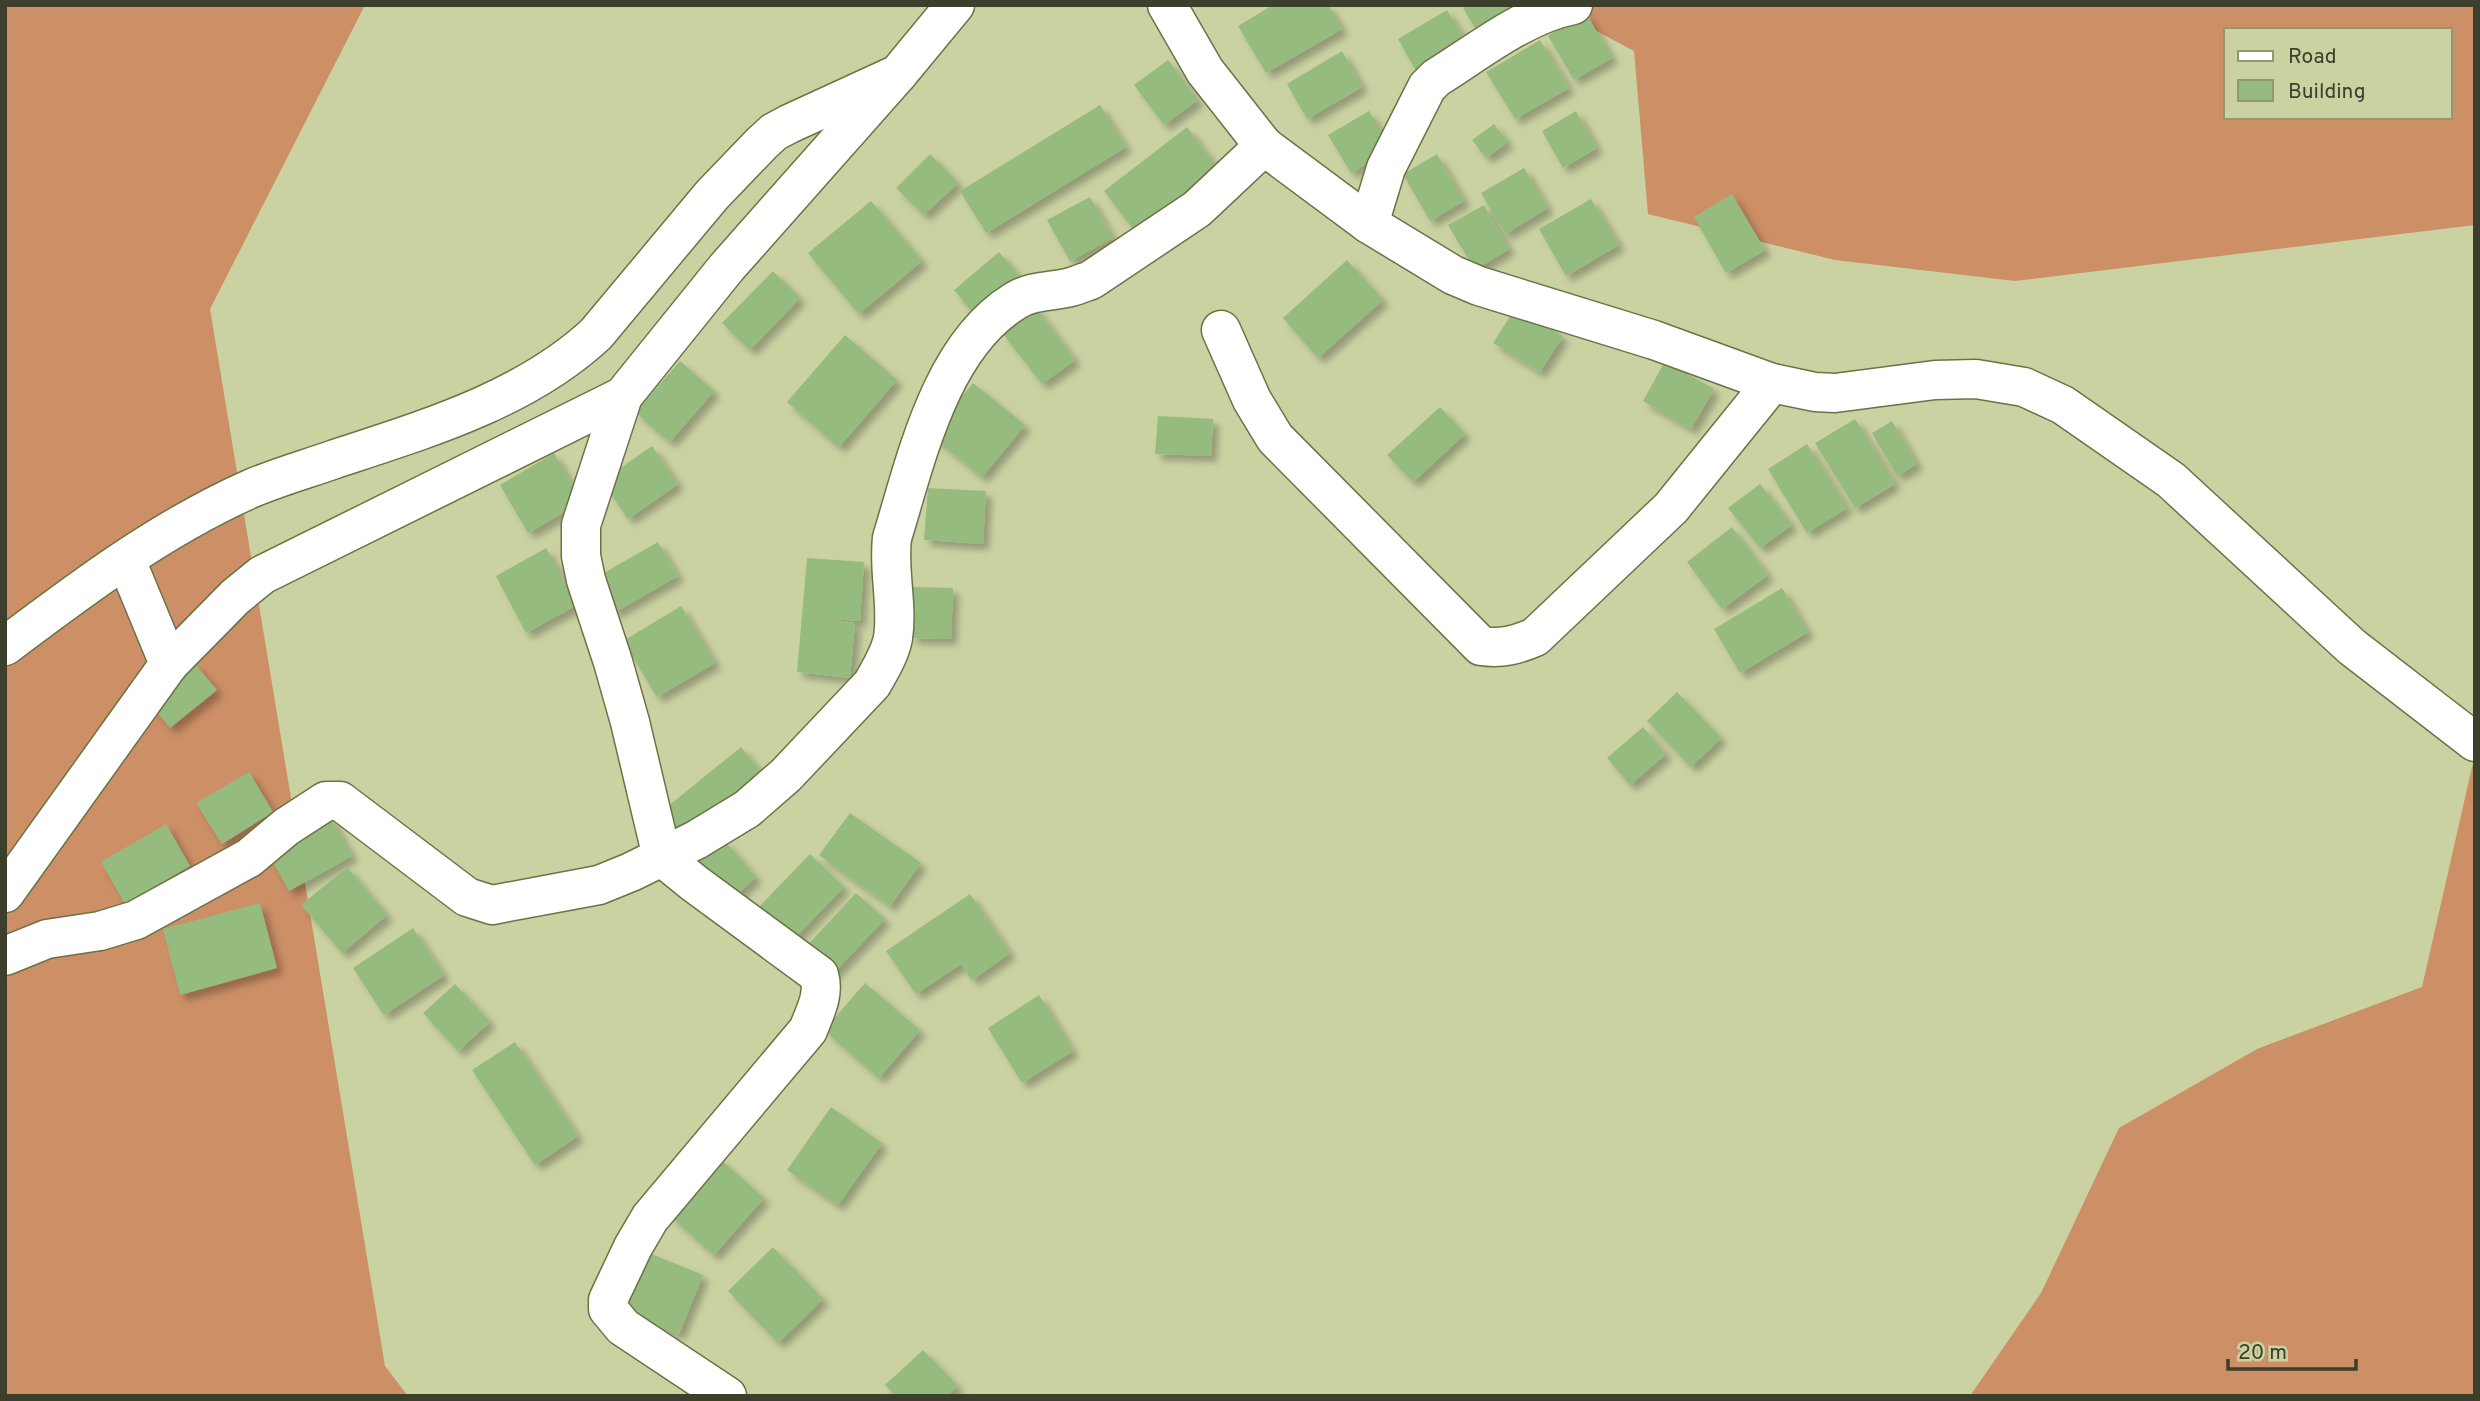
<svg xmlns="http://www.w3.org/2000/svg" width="2480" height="1401" viewBox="0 0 2480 1401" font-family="Overpass,sans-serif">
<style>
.forest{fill:#cc8f66;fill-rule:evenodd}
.building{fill:#95bb7e;filter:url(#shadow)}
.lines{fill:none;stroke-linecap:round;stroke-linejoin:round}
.minor-casing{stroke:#6c7245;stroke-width:41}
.minor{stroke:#fff;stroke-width:38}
</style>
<defs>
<filter id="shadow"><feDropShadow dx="6" dy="6" stdDeviation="3.5" flood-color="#0004"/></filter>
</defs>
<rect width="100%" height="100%" fill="#cbd2a2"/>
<g class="forest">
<polygon points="5,5 365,5 210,309 385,1366 408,1396 5,1396"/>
<path d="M1548,5h927v220l-460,56 -180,-21 -187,-46 -14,-163zM2226,30h224v87h-224z"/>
<polygon points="2475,754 2475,1396 1970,1396 2041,1293 2119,1128 2257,1049 2422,987"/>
</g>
<g class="building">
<polygon points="1273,5 1328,5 1342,29 1266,73 1238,26"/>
<polygon points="1468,5 1540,5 1482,39 1463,8"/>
<polygon points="1447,10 1467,44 1418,74 1398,39"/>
<polygon points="1586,13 1612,58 1574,80 1548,36"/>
<polygon points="1540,40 1569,88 1515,119 1486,72"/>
<polygon points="1342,51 1362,87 1307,119 1287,84"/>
<polygon points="1168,60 1198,100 1164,125 1134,85"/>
<polygon points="1100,105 1126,147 986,233 960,191"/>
<polygon points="1369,111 1392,149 1351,173 1328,135"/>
<polygon points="1576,111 1597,148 1563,168 1542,131"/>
<polygon points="1494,124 1508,142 1486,158 1472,140"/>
<polygon points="1187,127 1220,171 1138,235 1104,191"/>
<polygon points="930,154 958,183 924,215 896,188"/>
<polygon points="1437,154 1464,201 1430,221 1403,174"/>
<polygon points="1524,168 1548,208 1505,234 1481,193"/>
<polygon points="1732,194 1765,250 1726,273 1694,217"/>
<polygon points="1090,197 1113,238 1070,261 1047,220"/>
<polygon points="1591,199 1619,245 1566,276 1539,229"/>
<polygon points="871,201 922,261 859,314 808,253"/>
<polygon points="1484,205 1509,249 1475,270 1448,225"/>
<polygon points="999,252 1024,282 979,320 954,290"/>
<polygon points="1347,260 1383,300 1318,358 1283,318"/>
<polygon points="773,271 800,298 750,350 722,323"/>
<polygon points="1034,305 1075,360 1042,384 1001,331"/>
<polygon points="1516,307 1563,336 1540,372 1493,343"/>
<polygon points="845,335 897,380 839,447 787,402"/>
<polygon points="680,361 714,391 670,442 635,412"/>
<polygon points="1665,361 1714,389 1691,429 1643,401"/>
<polygon points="973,383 1025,425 982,477 930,435"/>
<polygon points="1440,407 1465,434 1413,482 1387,455"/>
<polygon points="1158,416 1213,419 1211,456 1155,454"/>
<polygon points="1855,419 1895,484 1855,508 1815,443"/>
<polygon points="1892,421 1917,464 1897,476 1872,433"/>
<polygon points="1807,444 1847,508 1807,533 1768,469"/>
<polygon points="652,446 678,484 628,519 602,481"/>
<polygon points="554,453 582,502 528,533 500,485"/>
<polygon points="1760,484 1792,525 1760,548 1728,508"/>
<polygon points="928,488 986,491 983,544 924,540"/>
<polygon points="1732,527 1768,575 1722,609 1687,562"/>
<polygon points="658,542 678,576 614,613 595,578"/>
<polygon points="546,548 577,605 526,633 496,576"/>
<polygon points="807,558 864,562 860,621 821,618 855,623 850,678 797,672"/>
<polygon points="912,587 953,588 951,639 911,638"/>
<polygon points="1782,588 1808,632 1740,673 1714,629"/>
<polygon points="681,606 715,663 657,697 623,641"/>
<polygon points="195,664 217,690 170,728 149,702"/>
<polygon points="1677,692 1721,738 1691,767 1647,721"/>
<polygon points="1643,727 1666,754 1630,785 1607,758"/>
<polygon points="741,747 765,777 687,841 662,811"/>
<polygon points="249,772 273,812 222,844 196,803"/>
<polygon points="850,813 921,863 890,906 819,855"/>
<polygon points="329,815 352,856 289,891 266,850"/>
<polygon points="166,824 190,866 125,904 101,862"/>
<polygon points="724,840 756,877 730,901 697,864"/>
<polygon points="810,854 844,887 789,944 755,911"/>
<polygon points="347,867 387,915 342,953 301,905"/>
<polygon points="856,893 885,919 828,979 800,953"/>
<polygon points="970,894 1010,953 972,980 961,964 916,994 886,951"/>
<polygon points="260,903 277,968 180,995 163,929"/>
<polygon points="413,928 444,975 384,1015 353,968"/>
<polygon points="865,983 920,1030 879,1078 824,1030"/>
<polygon points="455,984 490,1022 458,1051 423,1013"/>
<polygon points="1039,995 1073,1051 1022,1083 988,1028"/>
<polygon points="515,1042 578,1136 535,1165 472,1070"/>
<polygon points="831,1107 882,1143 838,1205 787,1170"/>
<polygon points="719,1158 764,1198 714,1255 669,1215"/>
<polygon points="773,1247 823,1299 778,1343 728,1291"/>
<polygon points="649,1253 703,1275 679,1334 624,1313"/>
<polygon points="923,1350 958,1386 947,1396 895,1396 885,1385"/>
</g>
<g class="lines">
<defs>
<g id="minor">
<polyline points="1167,5 1205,71 1264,146 1369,224 1453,275 1479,286 1654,340 1772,383 1815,392 1835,393 1935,380 1976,379 2024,387 2063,405 2171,480 2352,647 2475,742"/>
<path d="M1369,224l17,-56 41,-81 9,-9c42,-26 87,-63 137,-73"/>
<path d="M1221,330l31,70 23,38 206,208c21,3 35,-1 54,-9l136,-129 101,-125"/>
<path d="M5,646c77,-58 157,-118 245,-157 28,-12 57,-20 85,-30 91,-30 190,-59 261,-125l116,-139 50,-52 12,-11 15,-8 109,-50 57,-69"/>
<polyline points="169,664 235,597 262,575 623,396"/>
<polyline points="5,893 169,664 126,560"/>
<path d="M5,956l42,-17 53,-8 36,-11 113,-62 37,-31 40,-26h14l127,96 25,8 107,-20 32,-13 65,-32 51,-31 39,-34 86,-91c8,-14 18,-30 21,-46 5,-33 -5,-67 -1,-100 24,-78 48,-191 123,-237 17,-11 37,-9 56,-14 7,-2 14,-5 20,-7l106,-71 67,-63"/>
<path d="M727,1396l-104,-69 -15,-18v-9l25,-53 17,-29 158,-188c7,-18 17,-36 11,-55l-125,-92 -32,-26 -32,-135 -17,-60 -27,-82 -5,-24v-31l42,-129 104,-129 171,-193"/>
</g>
</defs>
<use href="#minor" class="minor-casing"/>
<use href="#minor" class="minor"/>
</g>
<rect width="2480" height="1401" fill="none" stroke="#3c3f2b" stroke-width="14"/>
<rect x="2224" y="28" width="228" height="91" fill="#cbd2a2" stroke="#929772" stroke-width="2"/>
<rect x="2238" y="51" width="35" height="10" fill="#ffffff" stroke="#929772" stroke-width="2"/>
<text x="2288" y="63" font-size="21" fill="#3c3f2b">Road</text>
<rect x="2238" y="80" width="35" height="21" fill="#95bb7e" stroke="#929772" stroke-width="2"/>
<text x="2288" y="98" font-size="21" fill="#3c3f2b">Building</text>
<path d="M2228 1359v10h128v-10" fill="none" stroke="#3c3f2b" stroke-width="3.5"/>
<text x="2238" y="1359" font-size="21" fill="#3c3f2b" stroke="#cbd2a2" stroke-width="5" paint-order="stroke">20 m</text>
</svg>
